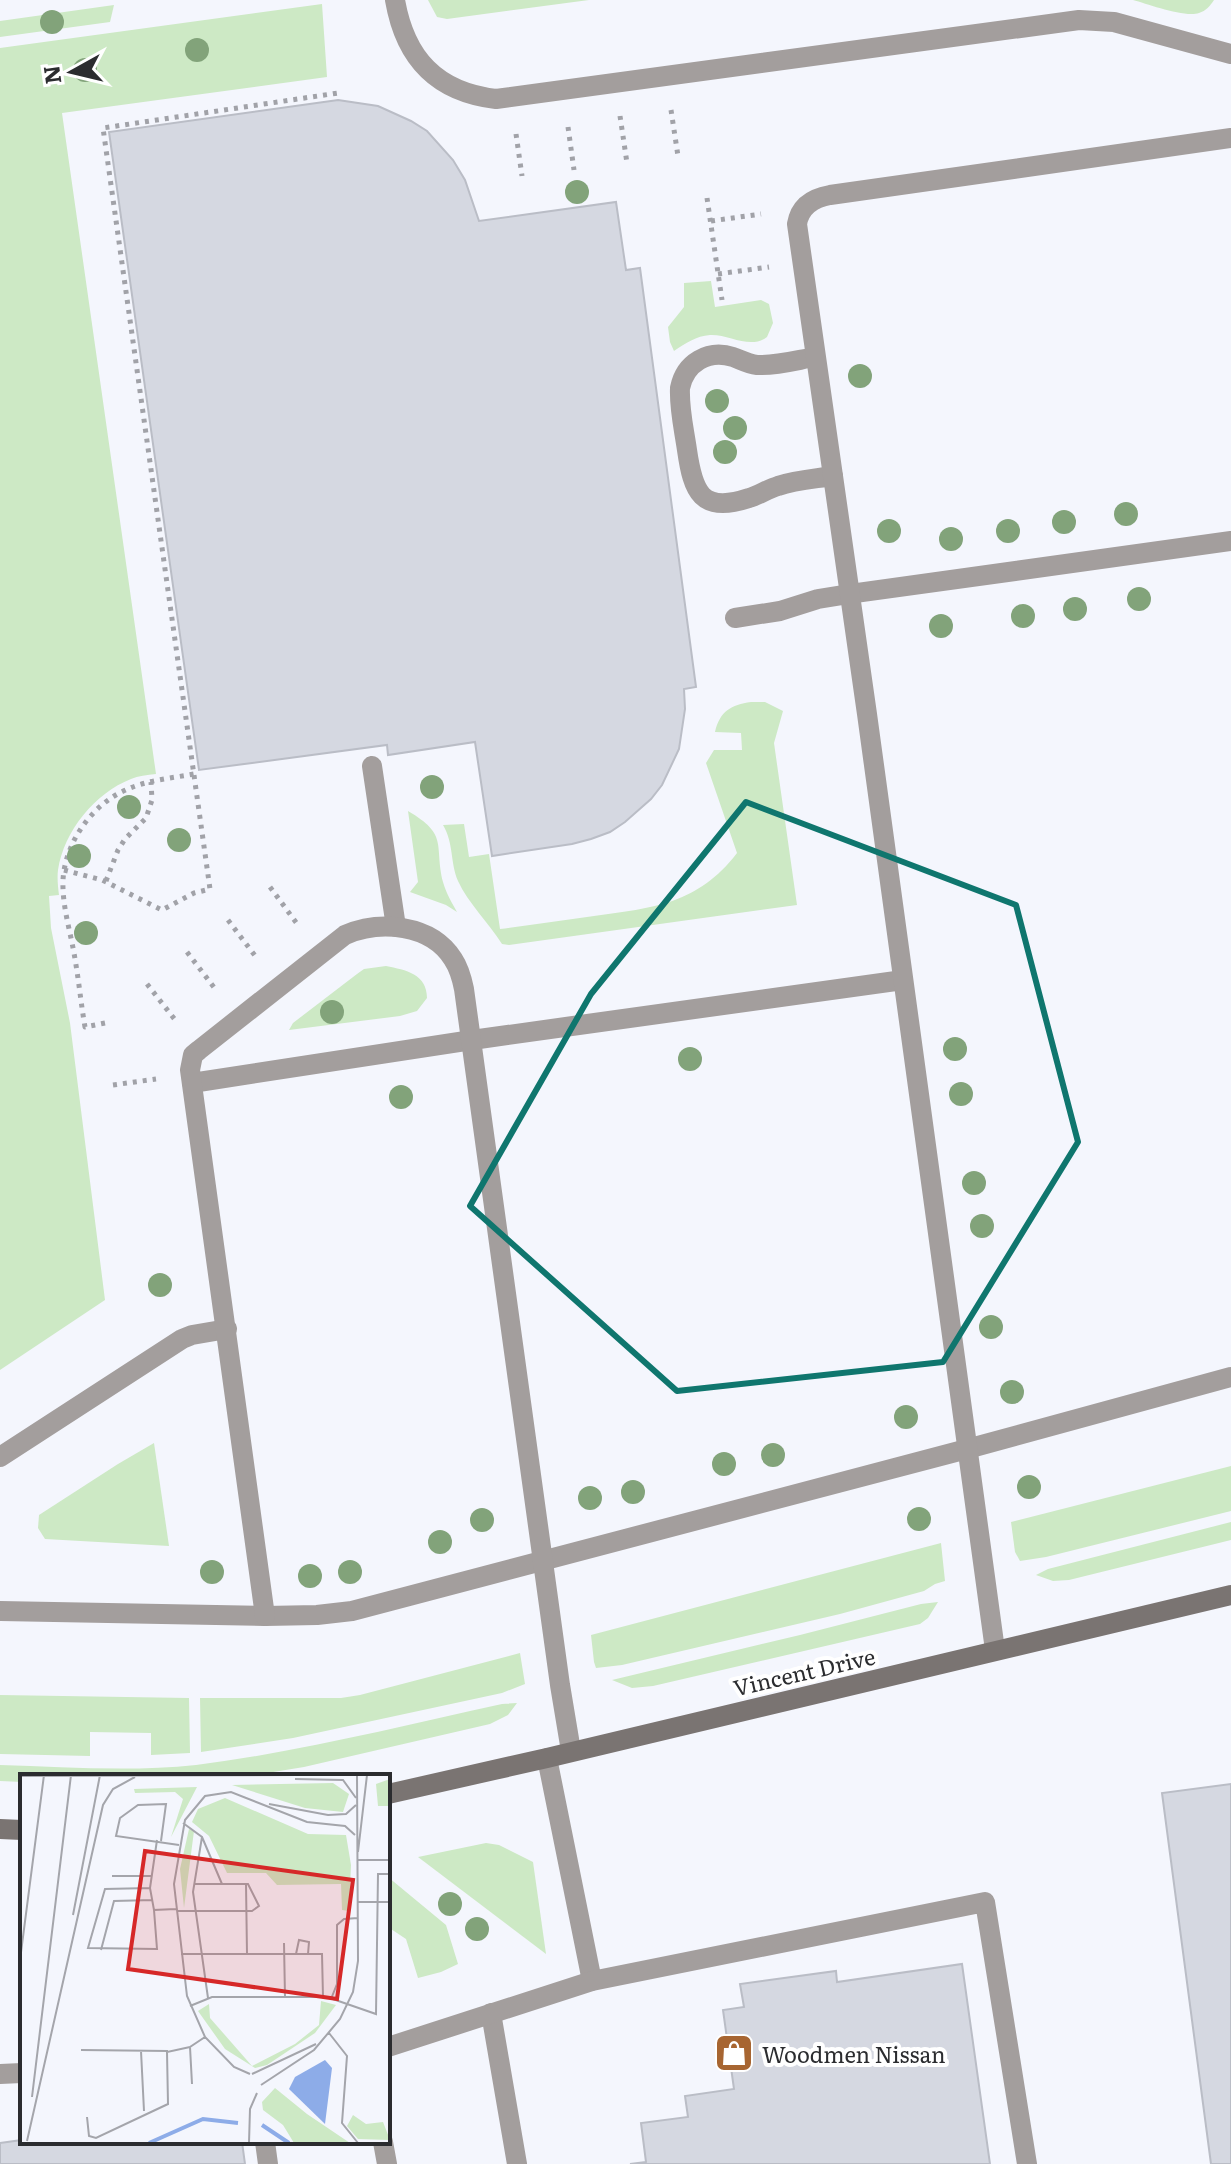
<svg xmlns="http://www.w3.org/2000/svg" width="1231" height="2164" viewBox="0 0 1231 2164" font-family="Literata,serif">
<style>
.grass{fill:#cde9c5}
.building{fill:#d5d8e1;stroke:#babdc6;stroke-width:2}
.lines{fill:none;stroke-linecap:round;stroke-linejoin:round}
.path{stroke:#a1a2a8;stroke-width:5;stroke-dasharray:4 6;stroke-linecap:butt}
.lane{stroke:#a39e9d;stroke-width:20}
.secondary{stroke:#7a7472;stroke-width:20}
.tree{fill:#82a37a}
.marked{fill:none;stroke:#0f766e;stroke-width:6;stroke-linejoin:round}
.labels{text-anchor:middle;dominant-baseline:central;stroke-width:8;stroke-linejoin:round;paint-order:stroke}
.street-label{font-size:22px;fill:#2b2c2f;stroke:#fff}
.poi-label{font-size:22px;fill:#2b2c2f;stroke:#fff;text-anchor:start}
.inset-river{fill:none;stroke:#8dace8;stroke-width:4}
.inset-road{fill:none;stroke:#a4a5ab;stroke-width:2}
.view{fill:#d62828;fill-opacity:0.15;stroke:#d62828;stroke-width:4}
.inset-edge{fill:none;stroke:#2b2c2f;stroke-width:4}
</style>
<rect width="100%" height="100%" fill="#f4f6fd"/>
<g class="grass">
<polygon points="428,0 589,0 447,19 437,17"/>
<path d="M1133,0h81c-4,6 -8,11 -15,13 -14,5 -51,-9 -66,-13z"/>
<path d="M322,4l5,73 -265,36 94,661c-9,1 -18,2 -25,5 -36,14 -67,52 -73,91 -1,8 0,17 1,25l-10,1 2,32 19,95 35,277 -105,70v-1322z"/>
<polygon points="114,5 110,22 0,37 0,21"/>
<path d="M711,281l4,26 46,-7 8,4 4,19 -6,14c-17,13 -38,-3 -57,-2 -14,1 -24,8 -36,16l-4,-9 -2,-15 16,-20v-24z"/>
<path d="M751,702h14l18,9 -9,32 23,162 -288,40 -7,-1c-13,-21 -34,-41 -44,-63 -8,-19 -4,-37 -15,-56l21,-1 5,33 20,-3 11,75c32,-4 63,-9 94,-13 59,-8 104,-12 143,-63l-31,-90 8,-13h28l-1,-17 -26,-1c5,-21 16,-27 36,-30z"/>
<path d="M408,811c41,24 26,33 35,71 3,11 9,21 14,30l-11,-7 -36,-13 8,-10z"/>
<path d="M386,966c20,4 41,8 41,32l-10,13 -17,5 -111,14 4,-7 64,-49 7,-5z"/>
<polygon points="154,1443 169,1546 45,1539 38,1528 39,1515 118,1464"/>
<polygon points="1231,1466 1231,1511 1046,1557 1020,1561 1015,1552 1011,1522"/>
<polygon points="1231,1522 1231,1540 1069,1580 1053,1581 1036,1575 1048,1569"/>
<polygon points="941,1543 945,1581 935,1584 924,1591 840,1614 622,1665 596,1668 594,1662 591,1635"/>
<polygon points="938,1602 928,1618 920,1624 653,1686 632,1688 612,1680 800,1635 921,1604"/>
<polygon points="520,1653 525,1684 502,1693 293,1738 201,1752 200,1698 341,1698 360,1695"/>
<polygon points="0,1695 189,1698 190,1753 151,1755 151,1733 90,1732 90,1756 0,1754"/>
<path d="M517,1703l-9,12 -18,9 -186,43 -43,7 -23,2h-216v6l-22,-1v-16c65,2 131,7 196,0 103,-13 205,-39 306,-61z"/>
<polygon points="486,1843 499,1845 533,1862 546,1954 418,1857"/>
<polygon points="388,1877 446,1925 458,1964 441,1972 418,1978 406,1939 388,1927"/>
</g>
<g class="building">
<polygon points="338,100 378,106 411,121 427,131 453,160 465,180 479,221 616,202 626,270 640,268 696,687 684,689 685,709 679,749 662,785 651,799 625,822 610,832 591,839 572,844 492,856 475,742 388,755 387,745 199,770 109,132"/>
<polygon points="1231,1784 1231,2164 1211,2164 1162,1793"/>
<polygon points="962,1964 990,2164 630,2164 646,2162 641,2123 688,2117 685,2096 734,2089 723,2010 744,2007 740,1984 836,1971 837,1982"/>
<polygon points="22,2140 22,2142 242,2142 245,2164 0,2164 0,2143"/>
</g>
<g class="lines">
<g class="path">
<polyline points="671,110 678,156"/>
<polyline points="620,116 627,163"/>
<polyline points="568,127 574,170"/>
<polyline points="516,134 522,176"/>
<polyline points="707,198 722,300"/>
<polyline points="711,221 761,214"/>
<polyline points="718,274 769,267"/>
<polyline points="64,870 102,880 162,910 194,893 210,889 103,128 338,93"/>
<polyline points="106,881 118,850 125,839 146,818 152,800 151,782"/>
<polyline points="270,887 298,925"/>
<polyline points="228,920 256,957"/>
<polyline points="187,952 216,990"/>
<polyline points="147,984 176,1021"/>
<path d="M105,1023l-20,4c-4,-23 -6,-45 -10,-68 -4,-26 -13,-52 -12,-79 2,-38 30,-77 65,-91 20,-9 44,-11 66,-15"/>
<polyline points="113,1085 156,1079"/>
</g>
<g class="lane">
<path d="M395,0c10,58 41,92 101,99l583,-79 35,2 117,32"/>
<path d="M815,357c-18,3 -39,9 -58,8 -9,-1 -16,-5 -24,-8 -25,-8 -48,6 -53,31 -1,21 4,41 7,62 6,42 14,64 62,48 10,-3 19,-9 29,-12 17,-6 36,-7 55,-10"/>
<polyline points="735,618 780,611 818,599 849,594 1231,541"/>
<polyline points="372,766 396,927"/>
<polyline points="192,1083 472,1040 903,980"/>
<polyline points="0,1457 182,1339 192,1335 227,1329"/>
<polyline points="0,1611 265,1616 317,1615 352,1611 967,1449 1231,1377"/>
<path d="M265,1616l-75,-546 3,-15 6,-5 146,-115c35,-15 86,-11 108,24 6,9 9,20 11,30l96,696 11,66"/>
<path d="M995,1650l-128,-936 -70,-490c3,-18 16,-26 33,-29l401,-57"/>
<polyline points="547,1758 592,1981"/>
<polyline points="491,2013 517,2164"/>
<polyline points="388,2047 592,1981 985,1902 1027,2164"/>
<polyline points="0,2074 22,2073"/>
<polyline points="265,2142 268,2164"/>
<polyline points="383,2142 387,2164"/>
</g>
<g class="secondary">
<polyline points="388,1794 547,1758 1231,1595"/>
<polyline points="0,1829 22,1830"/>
</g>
</g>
<g class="tree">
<circle cx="52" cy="22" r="12"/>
<circle cx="197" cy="50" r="12"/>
<circle cx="85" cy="70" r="12"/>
<circle cx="577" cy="192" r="12"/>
<circle cx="860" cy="376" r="12"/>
<circle cx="717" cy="401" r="12"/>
<circle cx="735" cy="428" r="12"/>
<circle cx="725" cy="452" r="12"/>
<circle cx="1126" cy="514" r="12"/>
<circle cx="1064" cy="522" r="12"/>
<circle cx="889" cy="531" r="12"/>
<circle cx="1008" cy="531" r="12"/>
<circle cx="951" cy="539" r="12"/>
<circle cx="1139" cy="599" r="12"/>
<circle cx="1075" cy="609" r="12"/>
<circle cx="1023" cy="616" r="12"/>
<circle cx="941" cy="626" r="12"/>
<circle cx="432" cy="787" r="12"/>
<circle cx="129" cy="807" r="12"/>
<circle cx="179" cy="840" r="12"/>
<circle cx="79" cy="856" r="12"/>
<circle cx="86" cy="933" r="12"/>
<circle cx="332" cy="1012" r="12"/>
<circle cx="955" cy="1049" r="12"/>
<circle cx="690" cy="1059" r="12"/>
<circle cx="961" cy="1094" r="12"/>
<circle cx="401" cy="1097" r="12"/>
<circle cx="974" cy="1183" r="12"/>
<circle cx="982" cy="1226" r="12"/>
<circle cx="160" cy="1285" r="12"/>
<circle cx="991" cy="1327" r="12"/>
<circle cx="1012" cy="1392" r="12"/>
<circle cx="906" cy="1417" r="12"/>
<circle cx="773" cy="1455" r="12"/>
<circle cx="724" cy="1464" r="12"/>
<circle cx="1029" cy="1487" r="12"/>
<circle cx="633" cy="1492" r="12"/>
<circle cx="590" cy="1498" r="12"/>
<circle cx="919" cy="1519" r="12"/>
<circle cx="482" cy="1520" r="12"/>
<circle cx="440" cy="1542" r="12"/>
<circle cx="212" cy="1572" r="12"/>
<circle cx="350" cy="1572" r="12"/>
<circle cx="310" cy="1576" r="12"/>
<circle cx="450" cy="1904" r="12"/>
<circle cx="477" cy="1929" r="12"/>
</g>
<path class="marked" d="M746,802l270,103 62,237 -135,220 -266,29 -207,-185 121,-212z"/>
<defs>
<symbol id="shop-square" viewBox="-11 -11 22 22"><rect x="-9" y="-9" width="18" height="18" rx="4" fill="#a76531" stroke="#fff"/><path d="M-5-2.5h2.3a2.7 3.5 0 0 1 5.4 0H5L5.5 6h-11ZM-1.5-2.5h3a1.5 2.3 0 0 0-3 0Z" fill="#fff"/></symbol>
</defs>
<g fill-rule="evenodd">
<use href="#shop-square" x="712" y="2031" width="44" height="44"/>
</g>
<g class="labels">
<g class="street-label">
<text transform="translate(804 1671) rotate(-13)">Vincent Drive</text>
</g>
<g class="poi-label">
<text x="762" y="2053">Woodmen Nissan</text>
</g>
</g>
<g transform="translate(20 1774)">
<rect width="370" height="370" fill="#f4f6fd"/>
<path d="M370,5v27h-12l-2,-22zM313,9l16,11 -6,18 -38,-4 -73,-23zM177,13l-26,50 12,-38 -8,-7 -40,1 -1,-4zM205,24l83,36 38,1 5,30 -2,46 -7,-1 -1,-26 -64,1 -11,-12h-39l-18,-37 -17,-14 6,-13zM169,55l5,2 -10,77 -4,-39zM301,227l15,4 -21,28 -48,32 -12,3 -30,-19 -27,-38 11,-7 1,14 42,48 43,-22 24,-19zM255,314l32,26 43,29h-56l-11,-18 -20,-15 -1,-8zM333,341l13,9 17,-2 7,18 -32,-1 -11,-13z" fill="#cde9c5"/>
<path d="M305,286l7,8 -7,56 -36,-35 6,-12z" fill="#8dace8"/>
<path class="inset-river" d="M242,351l27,18M129,369l54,-24 35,4"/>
<path class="inset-road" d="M0,2l279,-1M275,5l48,1 13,18M249,30l59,11 18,-1 10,-9M163,49l19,14 -9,55 15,106M182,63l20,47M141,67l5,-37 -28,1 -18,13 -4,18 63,9M338,78l9,-77M338,86h32M92,102h40M226,110l1,70M130,114l7,-48M338,128h32M134,136l-4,-22 -45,1 -17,59 69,1 -3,-39 22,-1M157,137h75l7,-5 -11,-22h-54M53,141l27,-140M264,169l1,54M81,176l13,-49 39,-1M161,180h141l1,43M276,180l3,-14 10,2 -1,12M0,186l24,-185M311,225l6,-15v-59l7,-6 14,-1M170,232l22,-9h115l49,17 2,-140h12M309,259l18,23 -5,67 16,20M61,276l87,1M121,277l3,60M230,300l-16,-7 -29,-30 -18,-41 -13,-112 11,-64 20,-24 26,-4 76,30 38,4 10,9M232,300l64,-30M172,310l-2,-37 15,-10M241,311l53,-35 26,-31 13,-27 5,-31 -1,-186M12,323l39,-322M67,343l2,19 7,2 72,-34 -1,-52 23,-5M7,367l76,-336 10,-16 22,-12M229,369l1,-34 7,-16"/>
<path class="view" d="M125,77l208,29 -16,119 -209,-30z"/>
<rect width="370" height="370" class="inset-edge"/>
</g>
<g transform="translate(72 72) rotate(262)" stroke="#ffffff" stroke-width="6" paint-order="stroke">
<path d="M0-6L14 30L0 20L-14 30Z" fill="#2b2c2f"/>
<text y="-12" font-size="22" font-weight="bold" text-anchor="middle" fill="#2b2c2f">N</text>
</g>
</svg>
